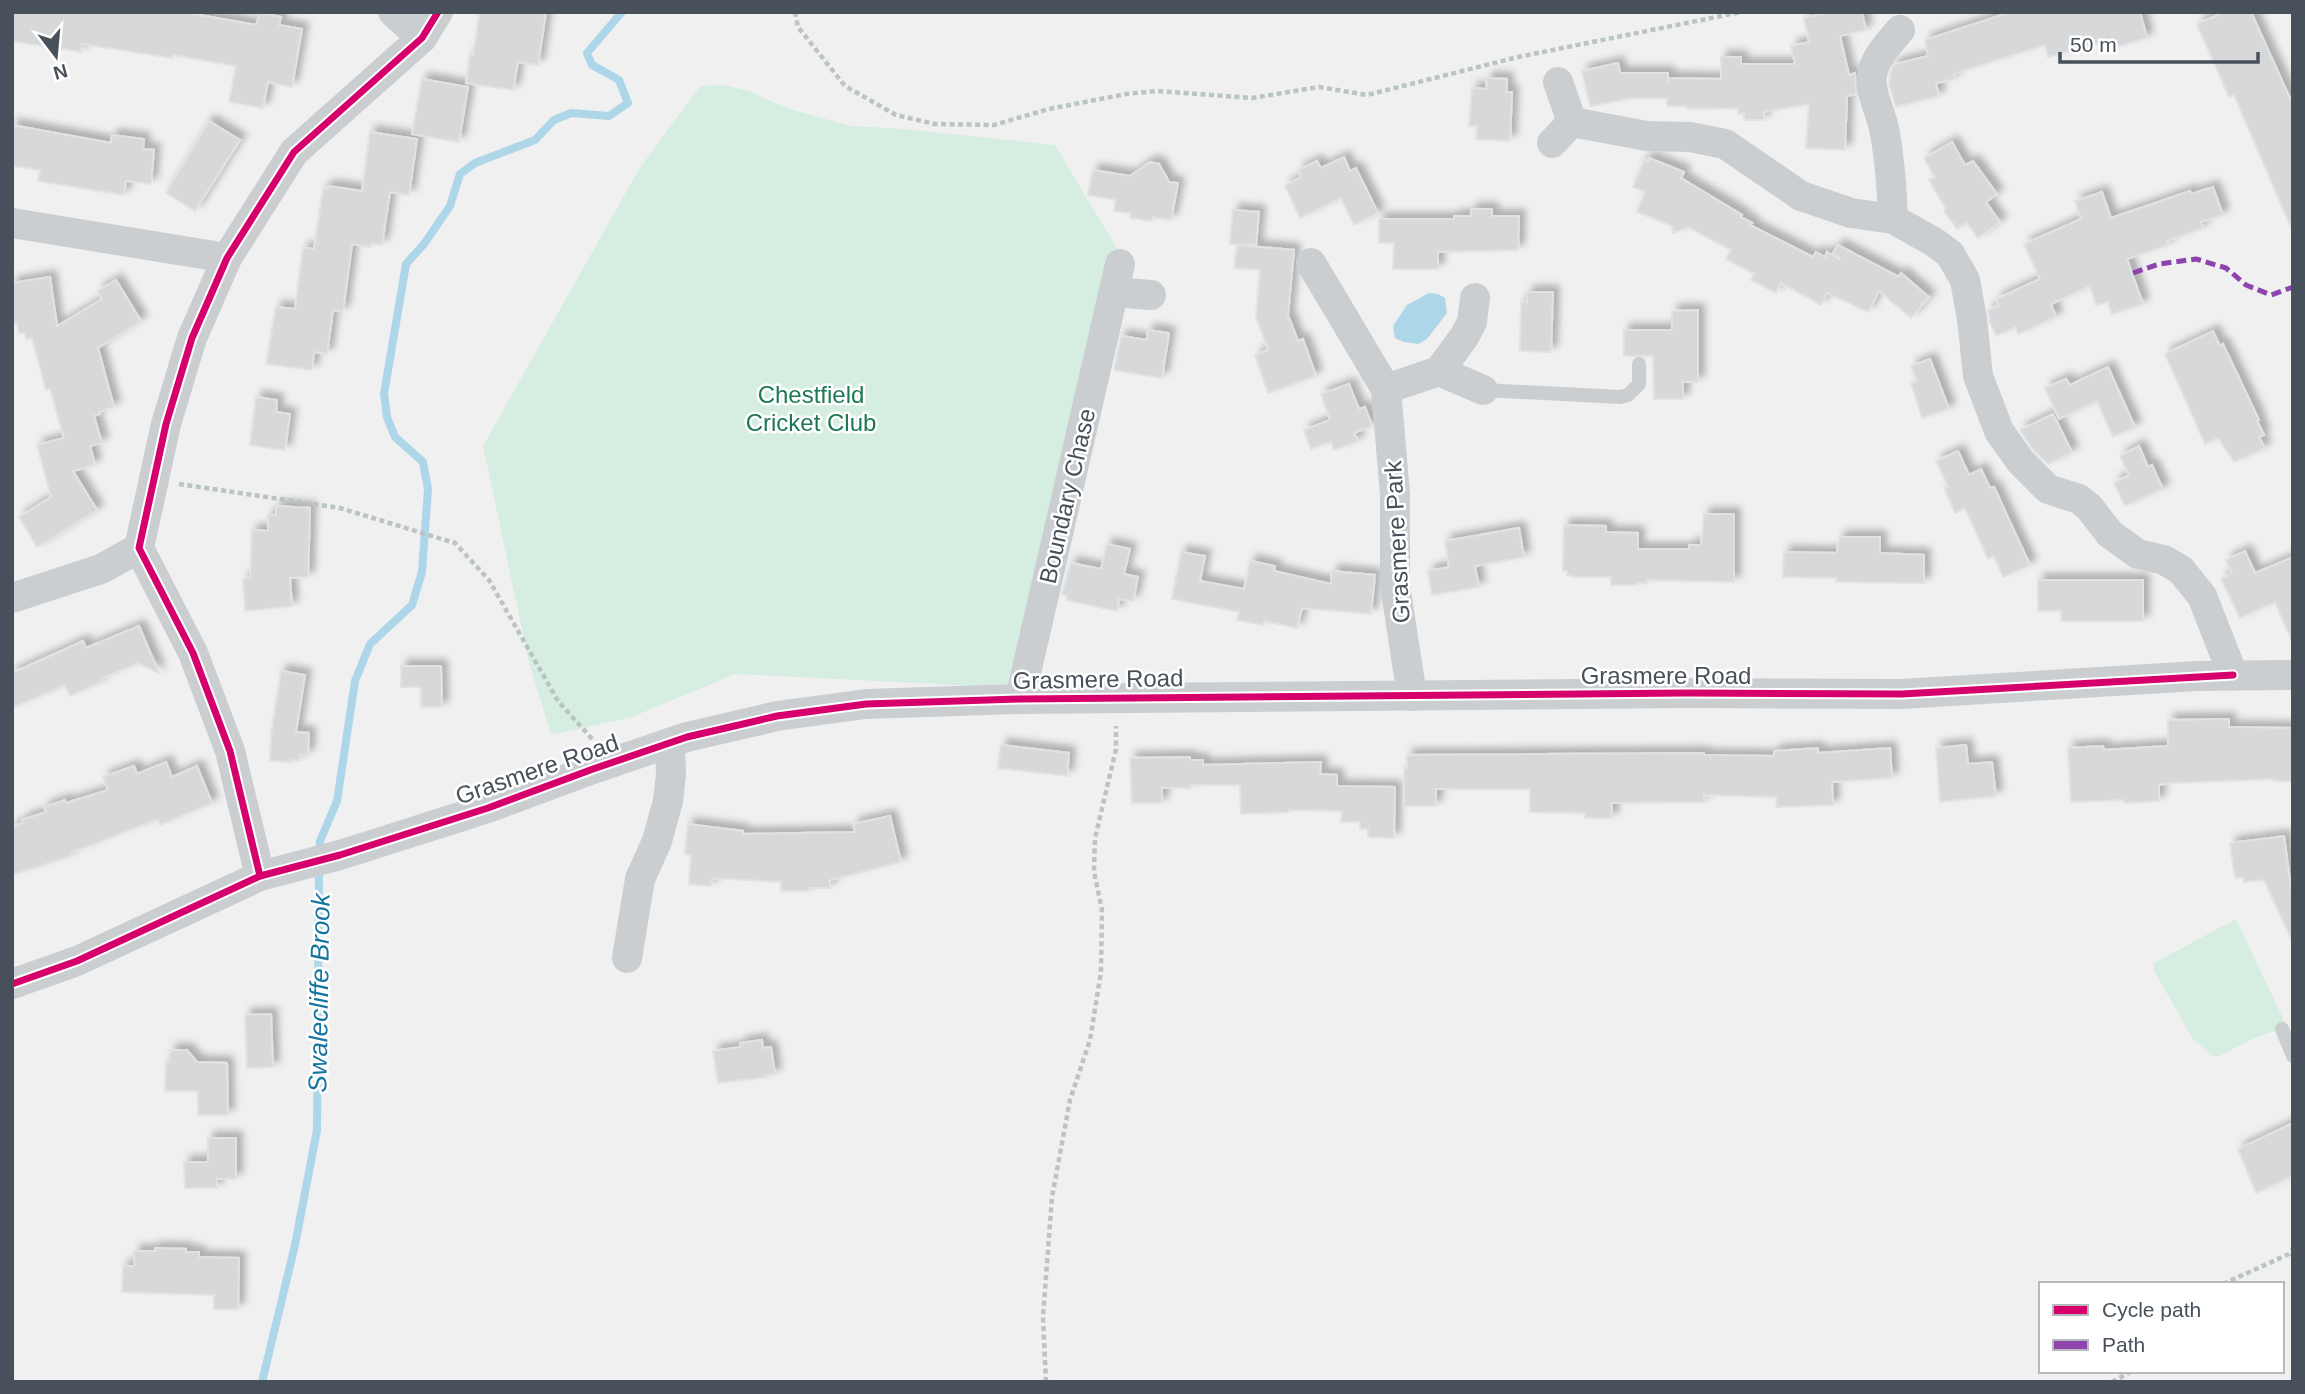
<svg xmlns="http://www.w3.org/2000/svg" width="2305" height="1394" viewBox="0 0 2305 1394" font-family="Helvetica,sans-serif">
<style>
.green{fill:#d6eee2}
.water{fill:#add6e9}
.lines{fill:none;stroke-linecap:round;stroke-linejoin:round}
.stream{stroke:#add6e9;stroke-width:8}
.building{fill:#d7d8da;stroke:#e1e2e3;stroke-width:2;filter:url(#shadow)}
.path{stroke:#bac4c2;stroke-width:4.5;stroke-dasharray:5 3.5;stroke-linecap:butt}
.lane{stroke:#cbced1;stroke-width:14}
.street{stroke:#cbced1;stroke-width:30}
.quiet{stroke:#8e44ad;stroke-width:5;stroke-dasharray:10 5;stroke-linecap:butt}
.cycleway-casing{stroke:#fff;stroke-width:11}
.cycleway{stroke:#d6006c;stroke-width:7}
.labels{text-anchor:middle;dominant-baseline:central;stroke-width:5;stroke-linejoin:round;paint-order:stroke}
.park-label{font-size:24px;fill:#1d7854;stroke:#fff}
.street-label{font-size:24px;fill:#48505b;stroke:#fff}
.water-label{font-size:26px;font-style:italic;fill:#1575a1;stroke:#fff}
</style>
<defs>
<filter id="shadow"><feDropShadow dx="6" dy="-6" stdDeviation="3.5" flood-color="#0004"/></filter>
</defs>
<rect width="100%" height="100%" fill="#f0f0f0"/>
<g class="green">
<polygon points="724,85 749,91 786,108 851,126 904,129 1055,145 1124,260 1016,688 735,674 632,717 551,735 529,662 483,446 639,169 700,86"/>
<polygon points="2236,919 2287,1027 2256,1037 2220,1056 2213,1056 2193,1039 2153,969 2154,963"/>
</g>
<polygon class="water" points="1429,293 1438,294 1445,298 1447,313 1427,339 1418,344 1404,342 1395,338 1393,326 1407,305"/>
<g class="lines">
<g class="stream">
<polyline points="319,855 320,841 337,801 355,681 370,644 412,605 422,572 428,489 423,462 395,437 387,417 384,394 406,264 424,244 450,206 460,174 475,163 535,140 554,120 571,113 609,116 628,103 619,80 592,65 587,53 622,12"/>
<polyline points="262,1382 295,1245 317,1130 319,868"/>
</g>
</g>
<g class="building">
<polygon points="12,12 183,12 256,25 260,13 281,17 279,25 302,29 292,87 268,82 263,108 229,102 236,66 173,55 172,58 82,44 81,52 12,41"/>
<polygon points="480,12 546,12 538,65 518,62 513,90 466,83 470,54 473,55"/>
<polygon points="1831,12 1862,12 1866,30 1840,36 1849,75 1855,73 1856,94 1847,96 1845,150 1806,148 1809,104 1764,112 1764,120 1744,120 1744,113 1738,114 1738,108 1688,109 1688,106 1667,106 1667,98 1633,98 1590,106 1582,71 1618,63 1620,73 1668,73 1668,85 1668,78 1721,79 1721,57 1741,57 1741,64 1795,64 1791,46 1809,42 1804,18"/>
<polygon points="2011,12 2140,12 2147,38 2105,50 2103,42 2048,57 2045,45 1953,74 1955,79 1936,83 1939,96 1896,107 1889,84 1891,71 1895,64 1928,56 1925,40"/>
<polygon points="2225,12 2251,12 2293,105 2293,232 2234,95 2229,97 2197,24"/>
<polygon points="1487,78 1507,79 1507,92 1512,92 1510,141 1476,139 1477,126 1469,126 1472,88 1486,89"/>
<polygon points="422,79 468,87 459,142 412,134"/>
<polygon points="209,121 240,140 195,211 166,193"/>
<polygon points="12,125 111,143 112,135 144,139 143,149 154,150 151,184 126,181 124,195 38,181 40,170 12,166"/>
<polygon points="370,132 417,139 409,195 390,192 382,245 371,243 370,247 352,244 343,312 333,310 327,354 314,352 312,370 266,364 276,307 295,309 303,248 314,249 323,189 328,189 329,186 362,191"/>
<polygon points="1952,142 1965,165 1973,161 1997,194 1986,202 2000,222 1978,238 1966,222 1957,229 1944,211 1946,209 1929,180 1935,177 1924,158"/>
<polygon points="1344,157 1350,171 1356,168 1378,213 1354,225 1341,198 1300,218 1285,186 1301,177 1298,170 1317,161 1321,168"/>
<polygon points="1649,158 1684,172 1681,178 1742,215 1741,217 1752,223 1750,225 1803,252 1813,257 1816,252 1825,257 1827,252 1841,260 1833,253 1838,245 1899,277 1901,273 1929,297 1911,318 1879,291 1868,312 1827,293 1821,305 1781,283 1776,293 1751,280 1754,274 1726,259 1731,250 1688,227 1673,233 1672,226 1637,212 1645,192 1633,187 1644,160 1648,162"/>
<polygon points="1150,162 1159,164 1169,182 1178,183 1171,220 1153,217 1152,221 1130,218 1131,213 1114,211 1116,200 1088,195 1093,170 1130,176"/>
<polygon points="2213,187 2223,215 2201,222 2203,228 2167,241 2168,245 2127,259 2143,304 2112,314 2108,302 2096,305 2090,286 2051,304 2056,317 2018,334 2016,327 1996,336 1990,322 1988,310 1999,305 1996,299 2040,279 2024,244 2081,219 2075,201 2102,192 2111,218 2190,191 2191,194"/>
<polygon points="1471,209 1492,209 1492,216 1519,216 1518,250 1438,252 1438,269 1393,269 1394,243 1379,243 1379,219 1454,219 1454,216 1471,216"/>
<polygon points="1233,210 1259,212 1256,245 1230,244"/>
<polygon points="1237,245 1294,250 1288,315 1298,341 1303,339 1316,376 1268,393 1255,355 1268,350 1256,317 1260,270 1234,268"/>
<polygon points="50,277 57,326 102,299 97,291 116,280 141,321 98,348 114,407 99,412 100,414 94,416 102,443 90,446 95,465 73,471 97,510 37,547 19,517 51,497 37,445 64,438 50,389 46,390 32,338 26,339 25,333 19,333 17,323 12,323 12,283"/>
<polygon points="1527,292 1553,292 1551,352 1520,351 1521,302 1527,302"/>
<polygon points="1698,310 1698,382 1683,382 1683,399 1654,399 1653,356 1624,356 1624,330 1672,330 1672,311"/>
<polygon points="1148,330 1169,333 1162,378 1114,370 1121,336 1147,340"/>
<polygon points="2213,331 2220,346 2223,344 2259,420 2257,421 2264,435 2259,437 2265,448 2234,462 2218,438 2205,444 2165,354"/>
<polygon points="1930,359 1949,409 1922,418 1911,383 1917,381 1911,366"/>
<polygon points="2108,367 2135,427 2113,437 2097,401 2059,419 2045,388 2066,379 2070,385"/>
<polygon points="1349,384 1359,409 1365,407 1372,426 1354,433 1358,441 1334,450 1331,442 1311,449 1304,430 1330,420 1321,394"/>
<polygon points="256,397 277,400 276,412 290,414 285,450 250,445"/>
<polygon points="2053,414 2072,452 2048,464 2034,451 2020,430"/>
<polygon points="2139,446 2148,467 2152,465 2163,489 2125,506 2114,483 2129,475 2120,456"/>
<polygon points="1958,451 1969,475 1981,469 1990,488 1994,487 2030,565 2003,577 1994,556 1988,559 1965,508 1955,513 1944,488 1948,487 1936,461"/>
<polygon points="276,506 310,508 308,577 290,578 292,606 245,611 243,579 250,578 252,530 268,531 268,515 276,515"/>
<polygon points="1704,514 1734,514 1734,582 1647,580 1647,583 1637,583 1637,585 1611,585 1611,577 1575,577 1567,575 1567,571 1563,571 1564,525 1606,526 1606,532 1638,533 1638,549 1689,549 1689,545 1701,545"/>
<polygon points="1519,528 1524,557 1475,566 1479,587 1432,595 1428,571 1449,567 1445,541"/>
<polygon points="1839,537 1880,537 1880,553 1924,555 1924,583 1836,582 1837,578 1783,577 1784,552 1837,553"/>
<polygon points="1107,544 1130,549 1124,574 1138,577 1133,601 1119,599 1117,611 1066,600 1067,596 1062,594 1071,563 1101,569"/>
<polygon points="2245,551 2255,573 2293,557 2293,644 2275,602 2240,618 2221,579 2232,573 2226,560"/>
<polygon points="1181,552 1205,556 1200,581 1244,589 1250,561 1275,566 1274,571 1331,584 1332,571 1375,575 1371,614 1302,608 1297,628 1264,621 1263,625 1237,620 1239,612 1172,599"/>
<polygon points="2038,580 2143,580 2143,621 2061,621 2061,611 2038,611"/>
<polygon points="139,626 159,673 138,663 100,679 101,682 70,696 65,685 12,708 12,673 83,641 86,648"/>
<polygon points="401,666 441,666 442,707 421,707 421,687 401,687"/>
<polygon points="281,671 305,675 296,732 309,733 308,755 300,755 300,760 292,760 292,762 270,761 271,735"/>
<polygon points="2229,719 2229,727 2292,728 2293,781 2273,781 2273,779 2172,783 2159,785 2159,801 2124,803 2124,800 2071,802 2068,748 2103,746 2104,750 2168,746 2168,720"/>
<polygon points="1001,745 1069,753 1067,776 998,768"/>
<polygon points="1966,745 1968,764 1992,762 1996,796 1940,802 1936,748"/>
<polygon points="1818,748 1818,753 1890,748 1892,778 1832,782 1833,805 1777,807 1776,797 1704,795 1704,802 1612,803 1612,818 1585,818 1585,813 1530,812 1530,789 1436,789 1436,806 1404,806 1404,768 1407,768 1407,755 1704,753 1704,755 1773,756 1775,751"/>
<polygon points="1190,757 1190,760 1203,760 1203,765 1321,762 1320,774 1337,775 1337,786 1395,787 1394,838 1368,837 1368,829 1360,829 1360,822 1341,822 1342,811 1289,810 1289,812 1241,814 1240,785 1190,785 1191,788 1162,788 1162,803 1132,803 1130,758"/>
<polygon points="166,762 172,777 197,766 212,803 160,825 158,819 70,853 71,856 12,875 12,827 23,823 22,820 46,812 44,807 65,800 66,803 108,790 103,777 134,766 137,774"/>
<polygon points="890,816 901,862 830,880 830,888 809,888 809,891 781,891 781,882 712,878 711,886 689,884 691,855 685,854 688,824 743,831 743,834 855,832 853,824"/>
<polygon points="2284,836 2293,903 2293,943 2264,880 2244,882 2243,877 2235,878 2230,843"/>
<polygon points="271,1014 273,1067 247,1068 245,1015"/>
<polygon points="762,1040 763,1048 771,1047 775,1074 767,1075 767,1077 718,1083 713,1051 740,1047 740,1043"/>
<polygon points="170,1050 187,1050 197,1062 227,1063 228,1115 198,1115 198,1091 165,1091 166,1062 170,1062"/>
<polygon points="2293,1123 2293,1176 2256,1193 2238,1149"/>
<polygon points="208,1138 236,1138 236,1179 217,1179 217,1188 185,1188 184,1162 208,1162"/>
<polygon points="155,1248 186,1249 186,1252 199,1252 199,1257 239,1258 238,1309 214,1309 214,1295 122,1292 123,1266 134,1266 134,1251 155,1251"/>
</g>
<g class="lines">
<g class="path">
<polyline points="795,12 798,27 845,86 896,115 935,124 994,125 1049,109 1126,94 1157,91 1252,98 1319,87 1367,95 1518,57 1741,12"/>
<polyline points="179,484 340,508 455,543 489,580 558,701 594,741"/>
<polyline points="2223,1284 2289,1254 2293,1249"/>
<polyline points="1046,1382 1043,1317 1052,1197 1070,1100 1090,1040 1101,972 1102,910 1094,872 1095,838 1116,749 1116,726"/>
<polyline points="2112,1382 2132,1371"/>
</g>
<g class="lane">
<polyline points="1483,390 1620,397 1628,395 1639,384 1639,364"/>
<polyline points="2282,1029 2293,1056"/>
</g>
<g class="street">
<polyline points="393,12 422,38"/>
<polyline points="1572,122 1647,136 1690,137 1725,144 1801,196 1851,213 1893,219 1934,242 1950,254 1965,280 1972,319 1978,376 1999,431 2021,462 2048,489 2079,499 2089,507 2110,534 2138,554 2164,560 2181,570 2202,596 2233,675"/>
<polyline points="1552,143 1572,122 1558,82"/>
<path d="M1893,219c-1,-29 -3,-57 -8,-86 -3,-20 -18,-43 -12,-63 5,-16 17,-28 27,-40"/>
<polyline points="12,223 227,258"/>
<polyline points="1311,263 1386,389 1395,494 1395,585 1412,696"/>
<polyline points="1114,292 1151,295"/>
<polyline points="1439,371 1483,390"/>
<polyline points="1386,389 1439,371 1464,337 1472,322 1475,298"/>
<polyline points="12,598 101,569 139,548"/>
<polyline points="1020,699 1120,264"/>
<polyline points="260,876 230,751 193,653 139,548 166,424 192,338 227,258 294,152 422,38 438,12"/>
<polyline points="627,958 640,879 657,841 668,801 671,775 670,743"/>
<polyline points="12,984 77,961 260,876 340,855 488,808 593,769 687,737 777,716 866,704 1020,699 1687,693 1902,694 2197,676 2293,675"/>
</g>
<polyline class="quiet" points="2133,273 2159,264 2196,259 2226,268 2246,285 2271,295 2293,287"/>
<defs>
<g id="cycleway">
<polyline points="260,876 230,751 193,653 139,548 166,424 192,338 227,258 294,152 422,38 438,12"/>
<polyline points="12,984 77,961 260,876 340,855 488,808 593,769 687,737 777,716 866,704 1020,699 1687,693 1902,694 2233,675"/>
</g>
</defs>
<use href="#cycleway" class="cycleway-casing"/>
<use href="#cycleway" class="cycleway"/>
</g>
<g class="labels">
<g class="park-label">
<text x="811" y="394">Chestfield<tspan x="811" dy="28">Cricket Club</tspan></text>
</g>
<g class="street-label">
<text transform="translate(1067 496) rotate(-77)">Boundary Chase</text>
<text transform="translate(1397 542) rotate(-93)">Grasmere Park</text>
<text x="1666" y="675">Grasmere Road</text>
<text transform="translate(1098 679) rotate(-1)">Grasmere Road</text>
<text transform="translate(537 769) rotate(-19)">Grasmere Road</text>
</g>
<g class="water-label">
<text transform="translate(319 993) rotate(-89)">Swalecliffe Brook</text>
</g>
</g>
<rect width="2305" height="1394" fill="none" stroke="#48505b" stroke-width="28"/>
<rect x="2039" y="1282" width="245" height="91" fill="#ffffff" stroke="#b6b9bd" stroke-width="2"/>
<rect x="2053" y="1305" width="35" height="10" fill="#d6006c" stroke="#b6b9bd" stroke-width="2"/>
<text x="2102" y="1317" font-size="21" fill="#48505b">Cycle path</text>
<rect x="2053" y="1340" width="35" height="10" fill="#8e44ad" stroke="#b6b9bd" stroke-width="2"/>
<text x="2102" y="1352" font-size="21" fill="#48505b">Path</text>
<g transform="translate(56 56) rotate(164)" stroke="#ffffff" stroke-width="5" paint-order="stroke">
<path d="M0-5L12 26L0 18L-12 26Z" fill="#48505b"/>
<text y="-10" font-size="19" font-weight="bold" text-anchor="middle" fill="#48505b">N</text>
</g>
<path d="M2060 52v10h198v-10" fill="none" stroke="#48505b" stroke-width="3.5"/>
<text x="2070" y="52" font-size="21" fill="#48505b" stroke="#ffffff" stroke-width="5" paint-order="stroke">50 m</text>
</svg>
